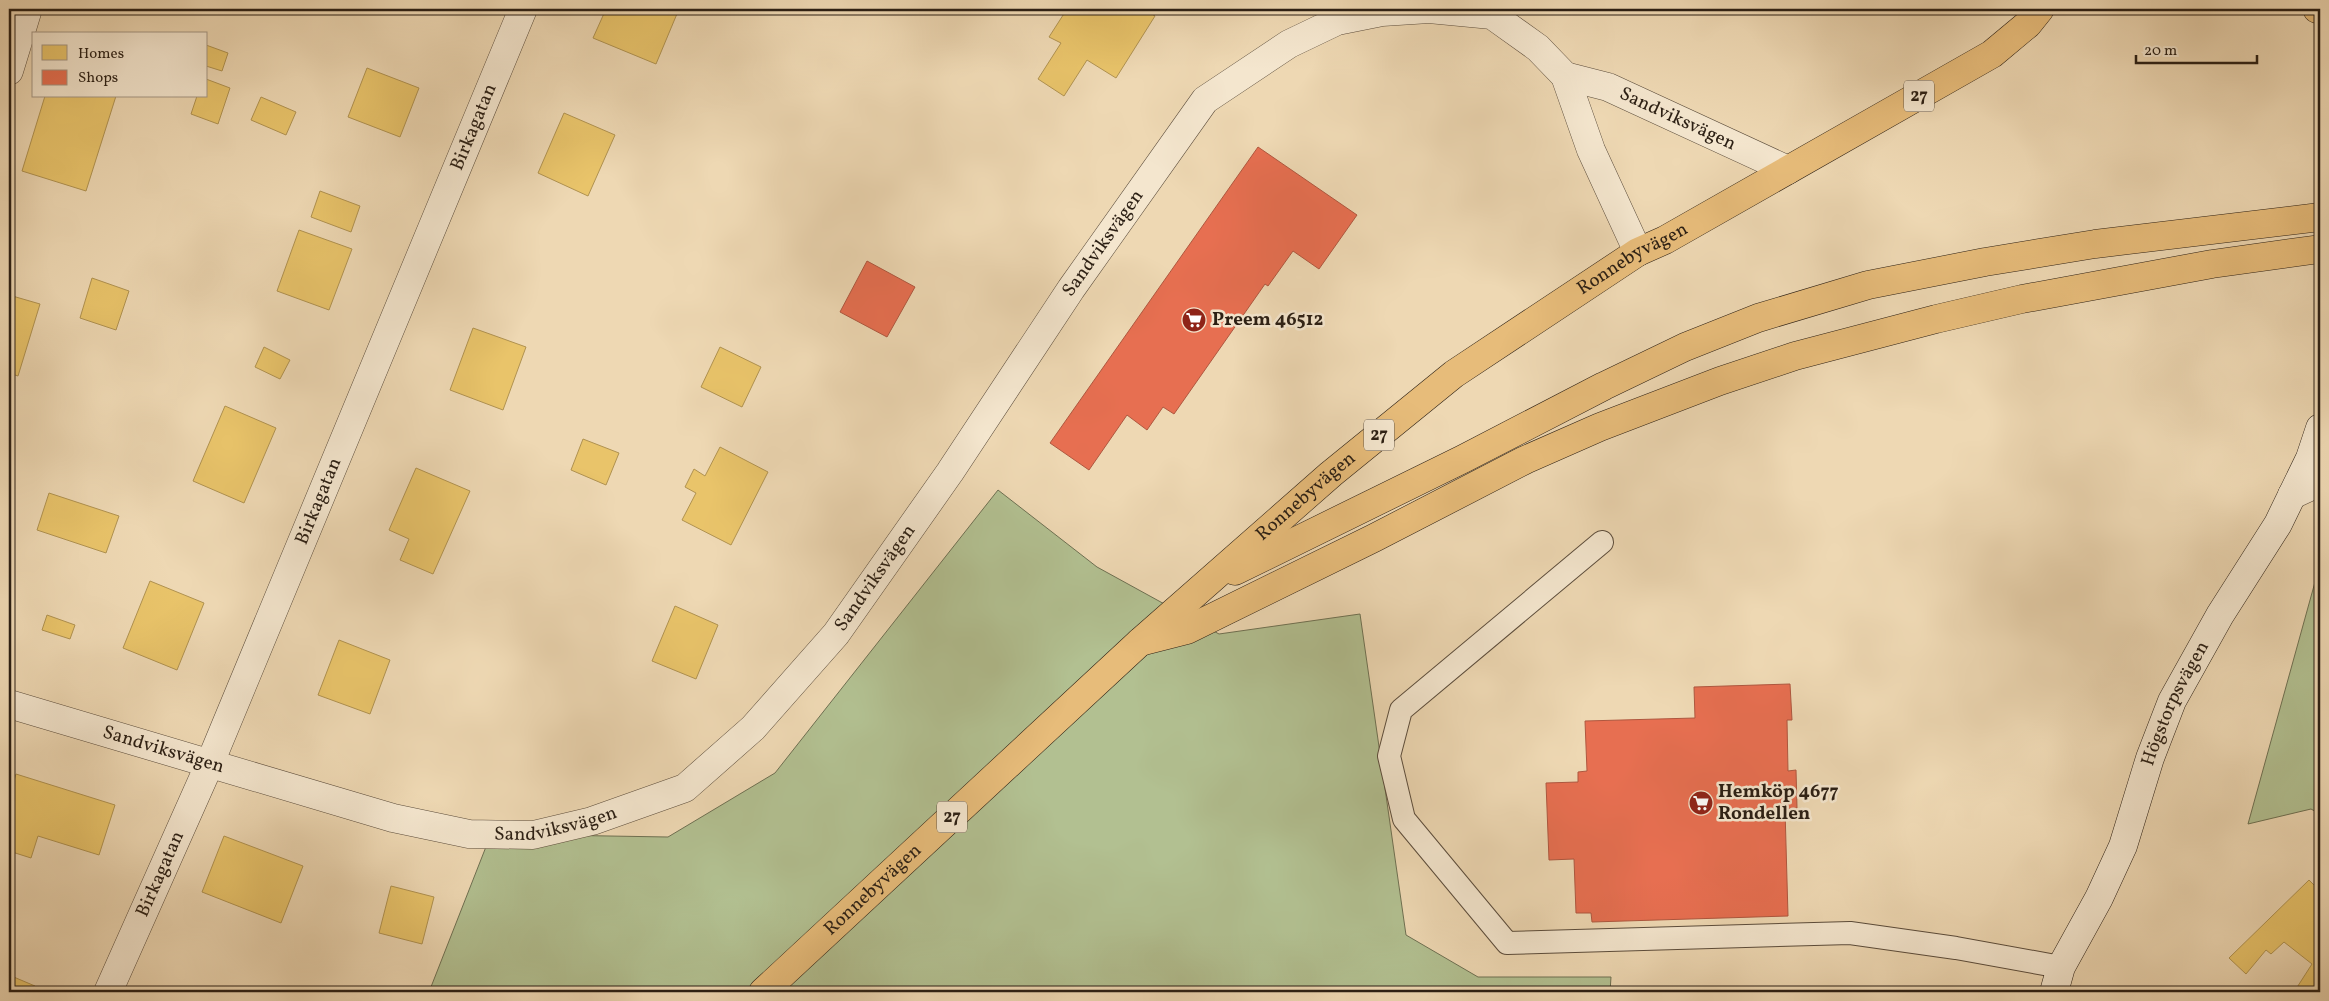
<svg xmlns="http://www.w3.org/2000/svg" width="2329" height="1001" viewBox="0 0 2329 1001" font-family="Vollkorn,serif">
<style>
.green{fill:#b2c091;stroke:#6e7052}
.homes{fill:#e9c46a;stroke:#b09250}
.shops{fill:#e76f51;stroke:#af573f}
.lines{fill:none;stroke-linecap:round;stroke-linejoin:round}
.lane-casing{stroke:#5c4d3c;stroke-width:24}
.street-casing{stroke:#5c4d3c;stroke-width:29}
.secondary-casing{stroke:#2b1f14;stroke-width:29}
.primary-casing{stroke:#2b1f14;stroke-width:29}
.highway-casing{stroke:#2b1f14;stroke-width:29}
.lane{stroke:#f4e6ce;stroke-width:22}
.street{stroke:#f4e6ce;stroke-width:28}
.secondary{stroke:#f4e6ce;stroke-width:28}
.primary{stroke:#e7bc7a;stroke-width:28}
.highway{stroke:#e7bc7a;stroke-width:28}
.labels{text-anchor:middle;dominant-baseline:central;stroke-width:5;stroke-linejoin:round;paint-order:stroke}
.shield{fill:#f4e6ce;stroke:#675b4c;stroke-width:1}
.shield-label{font-size:18px;font-weight:bold;fill:#2b1f14}
.street-label{font-size:19px;fill:#2b1f14;stroke:#f4e6ce}
.poi-label{font-size:19px;font-weight:bold;fill:#2b1f14;stroke:#f4e6ce;text-anchor:start}
</style>
<rect width="100%" height="100%" fill="#eed8b3"/>
<filter id="stains"><feTurbulence type="fractalNoise" baseFrequency=".004" numOctaves="4"/><feColorMatrix values="0 0 0 0 .2 0 0 0 0 .09 0 0 0 0 .02 0 0 0 .5 -.17"/></filter>
<radialGradient id="worn" r=".72"><stop offset=".6" stop-color="#630" stop-opacity="0"/><stop offset="1" stop-color="#630" stop-opacity=".3"/></radialGradient>
<g class="green">
<polygon points="998,490 1097,567 1219,634 1360,614 1406,935 1478,977 1611,977 1610,992 429,992 491,834 668,837 775,773"/>
<polygon points="2320,564 2320,814 2311,809 2248,824"/>
</g>
<g class="homes">
<polygon points="606,9 679,9 656,64 593,38"/>
<polygon points="1067,9 1144,9 1155,16 1116,78 1087,60 1064,96 1038,79 1061,43 1049,37"/>
<polygon points="206,45 228,53 222,71 206,66"/>
<polygon points="367,68 419,88 400,137 348,117"/>
<polygon points="206,79 230,88 218,124 191,114 197,96 206,96"/>
<polygon points="45,96 116,96 86,191 22,171"/>
<polygon points="261,97 296,112 286,135 251,120"/>
<polygon points="564,113 615,135 588,196 538,173"/>
<polygon points="320,191 360,206 351,232 311,217"/>
<polygon points="299,230 352,249 329,310 277,291"/>
<polygon points="92,278 129,291 116,330 80,318"/>
<polygon points="9,295 40,304 18,376 9,373"/>
<polygon points="473,328 526,347 503,410 450,390"/>
<polygon points="264,347 290,360 280,379 255,367"/>
<polygon points="720,347 761,367 742,407 701,387"/>
<polygon points="225,406 276,428 244,503 193,481"/>
<polygon points="583,439 619,453 606,485 571,470"/>
<polygon points="720,447 768,472 731,545 682,520 696,493 685,487 694,469 705,476"/>
<polygon points="416,468 470,491 433,574 400,560 409,539 389,530"/>
<polygon points="49,493 119,516 106,553 37,530"/>
<polygon points="150,581 204,603 177,670 123,648"/>
<polygon points="675,606 718,625 696,679 652,661"/>
<polygon points="47,615 75,625 70,639 42,630"/>
<polygon points="339,640 390,660 370,714 318,695"/>
<polygon points="16,774 115,805 99,855 38,836 31,858 9,851 9,797"/>
<polygon points="224,836 303,866 281,923 202,892"/>
<polygon points="2309,880 2320,891 2320,992 2315,990 2314,992 2294,992 2312,964 2284,942 2271,954 2266,950 2246,974 2229,958"/>
<polygon points="391,886 434,897 422,944 379,933"/>
<polygon points="9,975 35,986 33,992 9,992"/>
</g>
<g class="shops">
<polygon points="1258,147 1357,215 1319,269 1293,251 1268,286 1265,284 1174,414 1163,407 1147,430 1127,415 1089,470 1050,443"/>
<polygon points="867,261 915,287 887,337 840,312"/>
<polygon points="1790,684 1792,720 1787,720 1788,771 1796,770 1797,808 1785,809 1788,916 1592,922 1591,913 1576,913 1574,859 1549,860 1546,783 1578,782 1578,772 1587,771 1585,721 1695,718 1694,687"/>
</g>
<g class="lines">
<defs>
<polyline id="lane" points="1602,542 1401,710 1389,756 1404,819 1507,943 1850,933 1956,948 2061,967"/>
<g id="street">
<polyline points="9,71 28,9"/>
<path id="s1" d="M1565,76l43,11 180,83"/>
<polyline points="2292,495 2320,482"/>
<path id="s2" d="M9,704l384,114 76,16 64,1 59,-14 93,-33 68,-60 83,-94 114,-162 121,-183 134,-189 84,-56 48,-23 45,-9 47,-3 63,6 46,33 27,28 26,74 47,102"/>
<path id="s3" d="M108,992l102,-229 313,-754"/>
</g>
<g id="secondary">
<path id="s4" d="M2054,992l7,-25 38,-69 24,-52 27,-88 22,-57 48,-86 58,-91 32,-66 10,-30"/>
</g>
<g id="primary">
<polyline points="1235,571 1463,459 1604,386 1685,347 1758,318 1868,285 1985,262 2095,244 2320,217"/>
<path id="s5" d="M763,992l377,-350 191,-168 123,-100 184,-122 27,-12 327,-186 36,-30 12,-15"/>
</g>
<g id="highway">
<polyline points="2317,9 2320,10"/>
<polyline points="1140,642 1187,630 1374,538 1525,460 1600,427 1720,381 1795,356 1936,319 2022,299 2212,264 2320,249"/>
</g>
</defs>
<use href="#lane" class="lane-casing"/>
<use href="#street" class="street-casing"/>
<use href="#secondary" class="secondary-casing"/>
<use href="#primary" class="primary-casing"/>
<use href="#highway" class="highway-casing"/>
<use href="#lane" class="lane"/>
<use href="#street" class="street"/>
<use href="#secondary" class="secondary"/>
<use href="#primary" class="primary"/>
<use href="#highway" class="highway"/>
</g>
<defs>
<symbol id="supermarket-disc" viewBox="-11 -11 22 22"><circle r="9.5" fill="#8f2418" stroke="#f4e6ce"/><path d="M-6-5.5h2.5l.6 2H6L4.5 2H-2.5L-4.4-4H-6ZM-1.5 3.2a1.3 1.3 0 1 0 .1 0ZM3 3.2a1.3 1.3 0 1 0 .1 0Z" fill="#fff"/></symbol>
</defs>
<g fill-rule="evenodd">
<use href="#supermarket-disc" x="1180" y="306" width="28" height="28"/>
<use href="#supermarket-disc" x="1687" y="789" width="28" height="28"/>
</g>
<g class="labels">
<g class="shield">
<rect x="1904" y="80.5" width="30" height="31" rx="4"/>
<rect x="1364" y="419.5" width="30" height="31" rx="4"/>
<rect x="937" y="801.5" width="30" height="31" rx="4"/>
</g>
<g class="shield-label">
<text x="1919" y="96">27</text>
<text x="1379" y="435">27</text>
<text x="952" y="817">27</text>
</g>
<g class="street-label">
<text stroke="none"><textPath href="#s1" startOffset="121">Sandviksvägen</textPath></text>
<text stroke="none"><textPath href="#s3" startOffset="939">Birkagatan</textPath></text>
<text stroke="none"><textPath href="#s2" startOffset="1391">Sandviksvägen</textPath></text>
<text stroke="none"><textPath href="#s5" startOffset="1140">Ronnebyvägen</textPath></text>
<text stroke="none"><textPath href="#s5" startOffset="735">Ronnebyvägen</textPath></text>
<text stroke="none"><textPath href="#s3" startOffset="534">Birkagatan</textPath></text>
<text stroke="none"><textPath href="#s2" startOffset="986">Sandviksvägen</textPath></text>
<text stroke="none"><textPath href="#s4" startOffset="314">Högstorpsvägen</textPath></text>
<text stroke="none"><textPath href="#s2" startOffset="161">Sandviksvägen</textPath></text>
<text stroke="none"><textPath href="#s2" startOffset="566">Sandviksvägen</textPath></text>
<text stroke="none"><textPath href="#s3" startOffset="129">Birkagatan</textPath></text>
<text stroke="none"><textPath href="#s5" startOffset="150">Ronnebyvägen</textPath></text>
</g>
<g class="poi-label">
<text x="1212" y="320">Preem 46512</text>
<text x="1718" y="792">Hemköp 4677<tspan x="1718" dy="22">Rondellen</tspan></text>
</g>
</g>
<rect width="2329" height="1001" fill="none" stroke="#eed8b3" stroke-width="30"/>
<rect x="10" y="10" width="2309" height="981" fill="none" stroke="#2b1f14" stroke-width="2.5"/>
<rect x="15" y="15" width="2299" height="971" fill="none" stroke="#2b1f14"/>
<rect x="32" y="32" width="175" height="65" fill="#f4e6ce" stroke="#a49684"/>
<rect x="42" y="45" width="25" height="15" fill="#e9c46a" stroke="#a49684"/>
<text x="78" y="58" font-size="15" fill="#2b1f14">Homes</text>
<rect x="42" y="70" width="25" height="15" fill="#e76f51" stroke="#a49684"/>
<text x="78" y="82" font-size="15" fill="#2b1f14">Shops</text>
<path d="M2136 55v8h121v-8" fill="none" stroke="#2b1f14" stroke-width="2.5"/>
<text x="2144" y="55" font-size="15" fill="#2b1f14" stroke="#f4e6ce" stroke-width="4" paint-order="stroke">20 m</text>
<rect width="100%" height="100%" filter="url(#stains)"/>
<rect width="100%" height="100%" fill="url(#worn)"/>
</svg>
